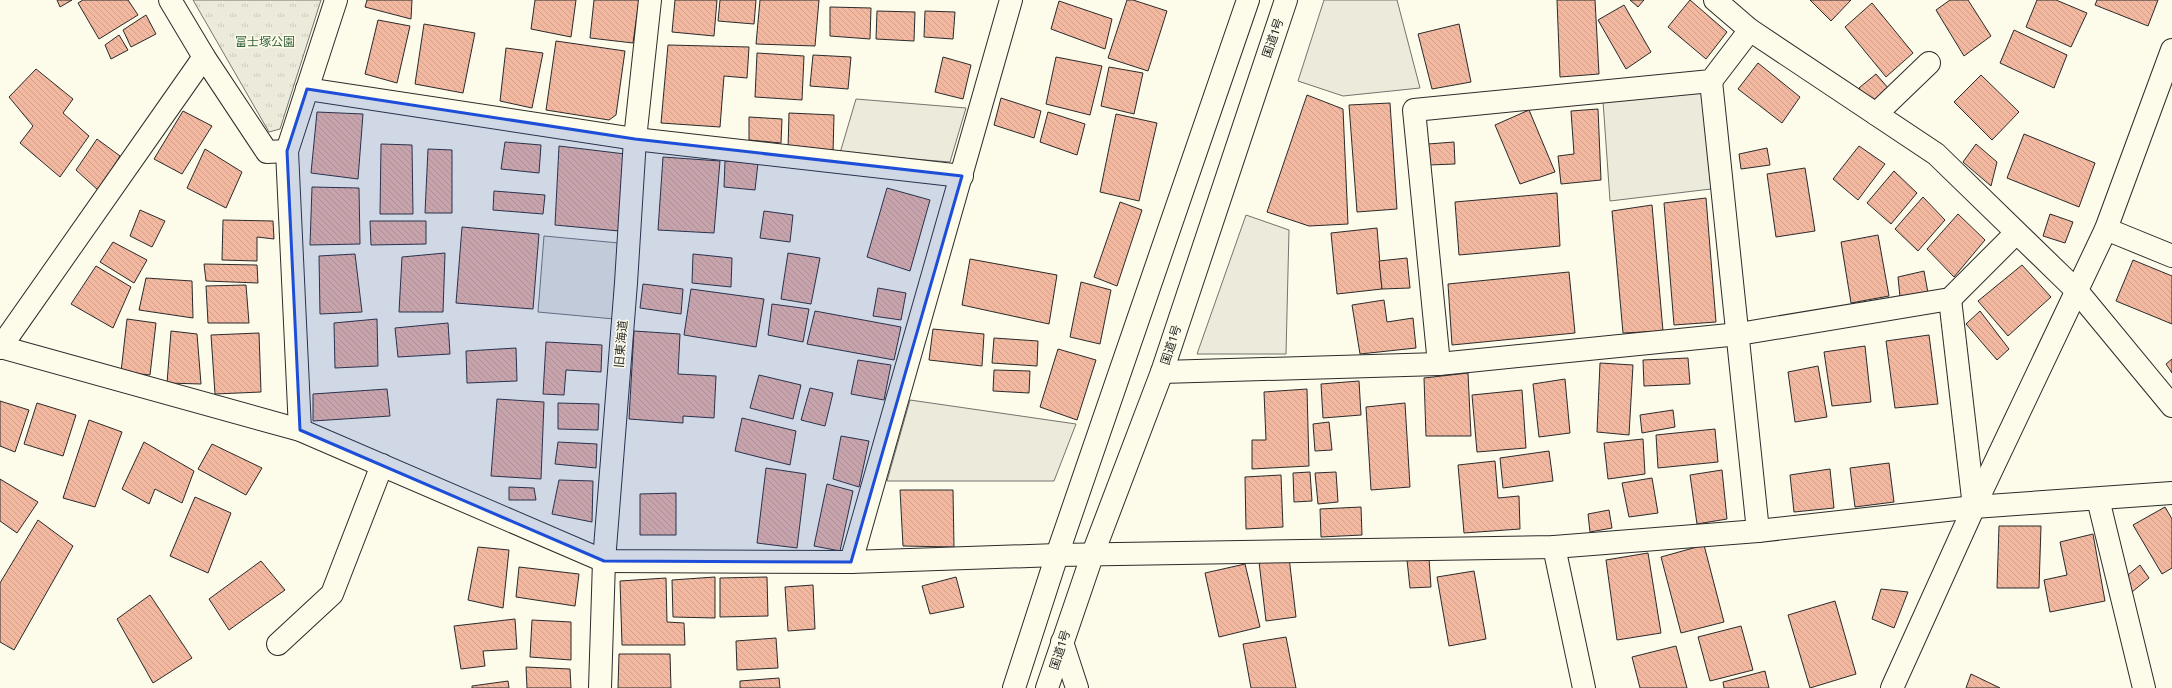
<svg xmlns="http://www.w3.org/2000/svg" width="2172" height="688" viewBox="0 0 2172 688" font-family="'Fira Sans','Noto Sans JP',sans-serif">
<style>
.park{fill:url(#park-tufts);stroke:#74746e}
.parking{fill:#eceadb;stroke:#74746e}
.building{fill:url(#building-back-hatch);stroke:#2b2b2b}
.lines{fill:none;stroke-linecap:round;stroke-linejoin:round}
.street-casing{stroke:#2b2b2b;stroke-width:24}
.secondary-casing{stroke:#2b2b2b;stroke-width:24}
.highway-casing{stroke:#2b2b2b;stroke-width:24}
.street{stroke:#fdfbea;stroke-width:22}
.secondary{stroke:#fdfbea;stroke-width:22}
.highway{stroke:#fdfbea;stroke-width:22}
.marked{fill:#1d4ed8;fill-opacity:0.2;stroke:#1d4ed8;stroke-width:3;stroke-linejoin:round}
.labels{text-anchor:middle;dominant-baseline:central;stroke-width:3;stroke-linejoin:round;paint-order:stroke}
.street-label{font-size:12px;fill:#2b2b2b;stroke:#fdfbea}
.park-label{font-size:12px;fill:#34623c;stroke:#fdfbea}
</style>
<defs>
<pattern id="park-tufts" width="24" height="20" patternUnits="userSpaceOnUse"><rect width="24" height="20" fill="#ecebdb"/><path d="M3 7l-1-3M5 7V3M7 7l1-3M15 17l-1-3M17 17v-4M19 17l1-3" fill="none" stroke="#cbcabc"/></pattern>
<pattern id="building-back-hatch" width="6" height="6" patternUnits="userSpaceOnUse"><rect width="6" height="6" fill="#f2b8a0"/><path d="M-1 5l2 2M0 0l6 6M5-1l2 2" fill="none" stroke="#d09e8a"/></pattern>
</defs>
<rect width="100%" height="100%" fill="#fdfbea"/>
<polygon class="park" points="193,0 321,0 280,129 269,132"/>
<g class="parking">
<polygon points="1324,0 1397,0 1420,88 1343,96 1298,81"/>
<polygon points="1702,90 1711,189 1610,201 1603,101"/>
<polygon points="856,99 966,108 950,162 840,153"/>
<polygon points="1246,215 1289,230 1286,354 1197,354"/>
<polygon points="544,236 619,243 614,319 538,312"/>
<polygon points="910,400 1076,424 1054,481 887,481"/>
</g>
<g class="building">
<polygon points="57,0 72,0 60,7"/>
<polygon points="83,0 128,0 138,15 99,39 78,3"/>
<polygon points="367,0 412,0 411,19 365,7"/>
<polygon points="535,0 576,0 571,37 531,29"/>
<polygon points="594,0 639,0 633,43 590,38"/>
<polygon points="675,0 717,0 714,36 672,32"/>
<polygon points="720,0 756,0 754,24 718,21"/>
<polygon points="760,0 819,0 815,46 756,44"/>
<polygon points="1127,0 1133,0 1167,11 1148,71 1108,58"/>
<polygon points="1557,0 1595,0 1599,74 1560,77"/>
<polygon points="1630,0 1644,0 1638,7"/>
<polygon points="1690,0 1727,32 1706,59 1668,27"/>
<polygon points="1810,0 1851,0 1831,21"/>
<polygon points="1950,0 1968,0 1991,36 1964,56 1936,10"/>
<polygon points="2037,0 2056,0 2087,13 2071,47 2026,27"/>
<polygon points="2097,0 2158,0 2148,26 2095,5"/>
<polygon points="1059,1 1112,19 1105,49 1051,29"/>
<polygon points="1872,3 1913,53 1886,77 1845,27"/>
<polygon points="1624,5 1651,52 1626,69 1598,20"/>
<polygon points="830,7 871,8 870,39 830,36"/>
<polygon points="877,11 915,12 914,41 876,39"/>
<polygon points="925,11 955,12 953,39 924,37"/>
<polygon points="146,15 156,34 131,47 123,30"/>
<polygon points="378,20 410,26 397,83 365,74"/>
<polygon points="424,24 475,33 463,93 415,84"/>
<polygon points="1459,24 1471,82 1432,89 1418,34"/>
<polygon points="2014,30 2067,55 2054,88 2000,63"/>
<polygon points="119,35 128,50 111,59 105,45"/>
<polygon points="556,41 625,51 616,115 609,120 546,110"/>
<polygon points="668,45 749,47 747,78 724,76 720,127 661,123"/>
<polygon points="506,48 543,53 532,108 500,101"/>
<polygon points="757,53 804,56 802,100 755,97"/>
<polygon points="813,55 851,57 848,89 810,86"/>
<polygon points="943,57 971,65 963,99 935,92"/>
<polygon points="1056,57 1102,66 1090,115 1046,104"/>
<polygon points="1758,63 1800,97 1782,123 1738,89"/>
<polygon points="1109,67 1143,73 1134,114 1101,106"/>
<polygon points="36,69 73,99 63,113 89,136 60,177 20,143 33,126 9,97"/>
<polygon points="1876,74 1889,89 1872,104 1859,88"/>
<polygon points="1981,75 2019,112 1992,140 1954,102"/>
<polygon points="1307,95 1343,109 1348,224 1309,226 1267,212"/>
<polygon points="1001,98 1041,111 1034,138 994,125"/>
<polygon points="1390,103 1397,209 1357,212 1349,105"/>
<polygon points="1598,109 1601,180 1561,184 1558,156 1574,154 1571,111"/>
<polygon points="1529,110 1555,172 1520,184 1495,125"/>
<polygon points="183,111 212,126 182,174 154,159"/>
<polygon points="317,112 363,114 358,179 311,173"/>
<polygon points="1048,112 1085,124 1077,155 1040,142"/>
<polygon points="789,113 834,115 833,153 788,149"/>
<polygon points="1116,114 1157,123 1139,201 1100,192"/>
<polygon points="749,117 782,119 781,143 749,140"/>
<polygon points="2024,134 2095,163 2079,207 2007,178"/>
<polygon points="97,139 120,156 99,191 76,170"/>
<polygon points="505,142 541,145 539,173 501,169"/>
<polygon points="1454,142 1455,164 1429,165 1428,144"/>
<polygon points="381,144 412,145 413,214 380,214"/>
<polygon points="1976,144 1997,162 1991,186 1963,162"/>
<polygon points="559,146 625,154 619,231 555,225"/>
<polygon points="1859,146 1885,164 1858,200 1833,179"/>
<polygon points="1767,148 1770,165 1741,169 1739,154"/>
<polygon points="205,149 242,172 226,208 187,188"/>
<polygon points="428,149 452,150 452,213 425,213"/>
<polygon points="663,157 720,161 714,233 658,230"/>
<polygon points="725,161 758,163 755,190 724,187"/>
<polygon points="1805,168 1815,231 1776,237 1767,174"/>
<polygon points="1894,171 1917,193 1891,224 1867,203"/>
<polygon points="312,187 359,188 360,244 310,245"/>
<polygon points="887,188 930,200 910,271 867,257"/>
<polygon points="494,191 545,195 543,214 493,210"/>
<polygon points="1557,193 1560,246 1459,255 1455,202"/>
<polygon points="1923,197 1945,220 1918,251 1895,229"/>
<polygon points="1706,198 1716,322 1674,325 1664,203"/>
<polygon points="1120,202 1142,210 1117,286 1094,277"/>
<polygon points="1652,205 1663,331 1623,333 1612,211"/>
<polygon points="140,210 165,221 152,247 130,236"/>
<polygon points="764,211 793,215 790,242 760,238"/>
<polygon points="1958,214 1985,240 1954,277 1927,249"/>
<polygon points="2050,214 2073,222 2065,243 2043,236"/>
<polygon points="223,220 273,221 274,239 257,237 257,261 222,260"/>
<polygon points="370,221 426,221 426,244 371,245"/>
<polygon points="462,227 539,234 533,309 456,303"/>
<polygon points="1377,228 1382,289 1337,294 1331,233"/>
<polygon points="1878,235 1889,296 1851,303 1841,242"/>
<polygon points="113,242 147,260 134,283 100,262"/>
<polygon points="445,253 443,312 399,312 402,257"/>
<polygon points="788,253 820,258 811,304 781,299"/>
<polygon points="355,254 362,312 320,314 319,256"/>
<polygon points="693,254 732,258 731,287 692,283"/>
<polygon points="1407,258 1410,288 1382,289 1379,261"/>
<polygon points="970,259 1057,275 1049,324 962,305"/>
<polygon points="2133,260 2172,276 2172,324 2116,301"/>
<polygon points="204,264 257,265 258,283 206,281"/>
<polygon points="2022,265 2051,297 2008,336 1978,301"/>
<polygon points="96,266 131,287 113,328 71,304"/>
<polygon points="1924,271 1928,293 1900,297 1898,277"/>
<polygon points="1569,272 1575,333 1452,345 1448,284"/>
<polygon points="146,278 192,281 193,318 139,310"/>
<polygon points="1081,282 1111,290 1100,344 1070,337"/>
<polygon points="643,284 683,289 681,314 640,308"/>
<polygon points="246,285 249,323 208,323 206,286"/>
<polygon points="878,288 906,293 901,320 873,316"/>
<polygon points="691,289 764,299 756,347 684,335"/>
<polygon points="1384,300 1387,322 1413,318 1416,348 1360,354 1352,305"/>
<polygon points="772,304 809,309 803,342 768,335"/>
<polygon points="815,311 901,327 894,360 807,344"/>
<polygon points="1980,311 2009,349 1997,360 1966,324"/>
<polygon points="127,319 156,323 150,375 121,372"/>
<polygon points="377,319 378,366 335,368 334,323"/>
<polygon points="448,323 450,354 398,357 395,328"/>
<polygon points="933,329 984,334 982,366 929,360"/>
<polygon points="171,331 197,334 201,384 167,383"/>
<polygon points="634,331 680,334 678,374 716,376 714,418 683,416 683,423 629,419"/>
<polygon points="259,333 261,392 215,394 211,335"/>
<polygon points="1929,335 1938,404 1895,408 1886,341"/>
<polygon points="994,338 1038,341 1037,366 992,363"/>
<polygon points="546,342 602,345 601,372 566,370 564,395 543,394"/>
<polygon points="1865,346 1871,402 1832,406 1824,352"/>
<polygon points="516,348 517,381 467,383 466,351"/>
<polygon points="1058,349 1096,360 1077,420 1040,407"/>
<polygon points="1688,358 1690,384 1644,386 1643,360"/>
<polygon points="2172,359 2172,373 2166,364"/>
<polygon points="858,360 891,365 884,400 851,394"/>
<polygon points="1600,363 1633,365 1629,435 1597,432"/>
<polygon points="1818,366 1827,417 1795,422 1788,372"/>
<polygon points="994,370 1030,371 1029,393 993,391"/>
<polygon points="1468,373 1471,436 1426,436 1424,378"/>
<polygon points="759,375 801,385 793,419 750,408"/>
<polygon points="1565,379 1570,433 1539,437 1533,384"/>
<polygon points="1359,381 1361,415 1323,418 1321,384"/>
<polygon points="810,388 833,393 825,426 801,420"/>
<polygon points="387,389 390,416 313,421 313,394"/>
<polygon points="1307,389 1309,466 1252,469 1252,440 1266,440 1264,392"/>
<polygon points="1522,390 1526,448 1477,452 1472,395"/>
<polygon points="497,399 544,402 541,479 491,476"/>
<polygon points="0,401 29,410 15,452 0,446"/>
<polygon points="37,403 76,415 63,456 24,444"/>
<polygon points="558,403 599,404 598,430 558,429"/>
<polygon points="1405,403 1410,487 1371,490 1366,407"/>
<polygon points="1673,410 1675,427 1642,433 1640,415"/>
<polygon points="742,418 796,431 790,465 735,451"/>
<polygon points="89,420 122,432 95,507 63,498"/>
<polygon points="1329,422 1332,450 1315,451 1313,424"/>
<polygon points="1715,429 1718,462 1658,468 1656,435"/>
<polygon points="841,436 869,441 859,487 833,479"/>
<polygon points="1643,439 1645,474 1608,479 1604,443"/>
<polygon points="144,442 194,471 182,503 155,489 149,504 122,489"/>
<polygon points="558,442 597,444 596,468 555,464"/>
<polygon points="212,444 262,468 246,495 198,469"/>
<polygon points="1549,451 1553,481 1503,488 1500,458"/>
<polygon points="1495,461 1498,498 1519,496 1520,529 1464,533 1458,465"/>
<polygon points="1889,463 1894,502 1855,507 1850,468"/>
<polygon points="766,468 806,474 797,548 757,543"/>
<polygon points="1830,469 1834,508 1794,512 1790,475"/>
<polygon points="1722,470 1727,519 1697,524 1690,475"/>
<polygon points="1310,472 1312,501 1294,502 1293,473"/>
<polygon points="1336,472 1338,502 1318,504 1315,473"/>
<polygon points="1281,475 1283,527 1246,529 1245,477"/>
<polygon points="1652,478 1658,513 1629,517 1622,483"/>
<polygon points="0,479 38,502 17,533 0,521"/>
<polygon points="559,480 593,481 592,522 552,514"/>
<polygon points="827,484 853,491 840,551 814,546"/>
<polygon points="509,487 534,488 536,500 509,500"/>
<polygon points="900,490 953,490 954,547 903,546"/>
<polygon points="676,493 676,535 640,535 640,494"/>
<polygon points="195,497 231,513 208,573 170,556"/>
<polygon points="1361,507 1362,535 1321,537 1320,509"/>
<polygon points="2165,507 2172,519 2172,568 2162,574 2133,525"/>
<polygon points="1609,510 1612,528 1590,532 1588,514"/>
<polygon points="38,520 73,546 14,650 0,642 0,583"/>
<polygon points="1999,526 2041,526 2039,588 1997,588"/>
<polygon points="2093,534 2105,601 2050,612 2044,580 2067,575 2060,542"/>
<polygon points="1704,545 1724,622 1681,633 1661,557"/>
<polygon points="478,547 509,550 503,608 468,600"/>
<polygon points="1648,553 1661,633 1617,640 1606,560"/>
<polygon points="1289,557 1296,617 1266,621 1259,562"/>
<polygon points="1429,558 1431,587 1410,588 1407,560"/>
<polygon points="261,561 285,590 229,630 209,599"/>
<polygon points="1245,564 1260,627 1219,637 1205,573"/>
<polygon points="2140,565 2149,578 2132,592 2123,579"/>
<polygon points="519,567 579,574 575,606 516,597"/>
<polygon points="1474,571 1486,639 1449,646 1437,577"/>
<polygon points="715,577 715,618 673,617 672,580"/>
<polygon points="767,577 768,616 720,617 720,578"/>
<polygon points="956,577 964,607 930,614 922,586"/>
<polygon points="666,578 667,622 684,623 685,645 622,645 620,581"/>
<polygon points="813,585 815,629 788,631 785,587"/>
<polygon points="1881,589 1908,592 1894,628 1872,619"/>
<polygon points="150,595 192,658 153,683 117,619"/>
<polygon points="1835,601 1856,674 1810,688 1788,615"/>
<polygon points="515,619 517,649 483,651 485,666 461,669 454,626"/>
<polygon points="532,620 571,622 571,660 530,657"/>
<polygon points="1741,626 1753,670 1710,681 1698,637"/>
<polygon points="1286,637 1296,688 1251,688 1243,644"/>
<polygon points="776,638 778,668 737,670 736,641"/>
<polygon points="1676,646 1687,688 1640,688 1632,657"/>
<polygon points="619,654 670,654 671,688 618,688"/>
<polygon points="526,667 570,669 571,688 527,688"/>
<polygon points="1765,671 1769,688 1724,688 1723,682"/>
<polygon points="1971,674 2000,688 1966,688"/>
<polygon points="779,678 780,688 740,688 740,681"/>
<polygon points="508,681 509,688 472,688 472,686"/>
</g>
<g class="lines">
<defs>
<g id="street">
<polyline points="170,0 204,57 267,152 287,151"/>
<polyline points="1715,0 1750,30 1936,154 2077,291 2172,406"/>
<polyline points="1711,81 1758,531"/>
<polyline points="307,89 635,139 962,176"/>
<polyline points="1876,114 1929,63"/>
<polyline points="2106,229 2172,256"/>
<polyline points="1950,299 1974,507"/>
<polyline points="1,347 300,430 604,561 851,562 1057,555 1554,547 1758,531 1974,507 2172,493"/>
<polyline points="0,348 204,57"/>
<polyline points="1439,364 1414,110 1711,81 1750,30"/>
<polyline points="1162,372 1439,364 1739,334 1950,299 2016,233"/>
<polyline points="300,430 287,151 336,0"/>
<polyline points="2098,499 2144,688"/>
<polyline points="1554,547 1584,688"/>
<polyline points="851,562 1011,0"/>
<polyline points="1062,642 1077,688"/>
<polyline points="278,644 332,594 382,465"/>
<polyline points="600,688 604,561 626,283 635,139 650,0"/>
</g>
<polyline id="secondary" points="1892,688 1974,507 2106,229 2172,50"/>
<g id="highway">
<polyline points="1014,688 1057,555 1248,0"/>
<polyline points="1047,688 1092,556 1162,372 1286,0"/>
</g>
</defs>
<use href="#street" class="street-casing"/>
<use href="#secondary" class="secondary-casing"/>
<use href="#highway" class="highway-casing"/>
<use href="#street" class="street"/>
<use href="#secondary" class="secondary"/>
<use href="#highway" class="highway"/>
</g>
<path class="marked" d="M307,89l328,50 327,37 -111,386 -247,-1 -304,-131 -13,-279z"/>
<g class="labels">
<g class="street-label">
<text transform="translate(1273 38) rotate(-71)">国道1号</text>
<text transform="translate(621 344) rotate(-85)">旧東海道</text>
<text transform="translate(1171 345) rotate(-72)">国道1号</text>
<text transform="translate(1060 650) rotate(-72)">国道1号</text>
</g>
<g class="park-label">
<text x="265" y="42">富士塚公園</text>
</g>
</g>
</svg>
